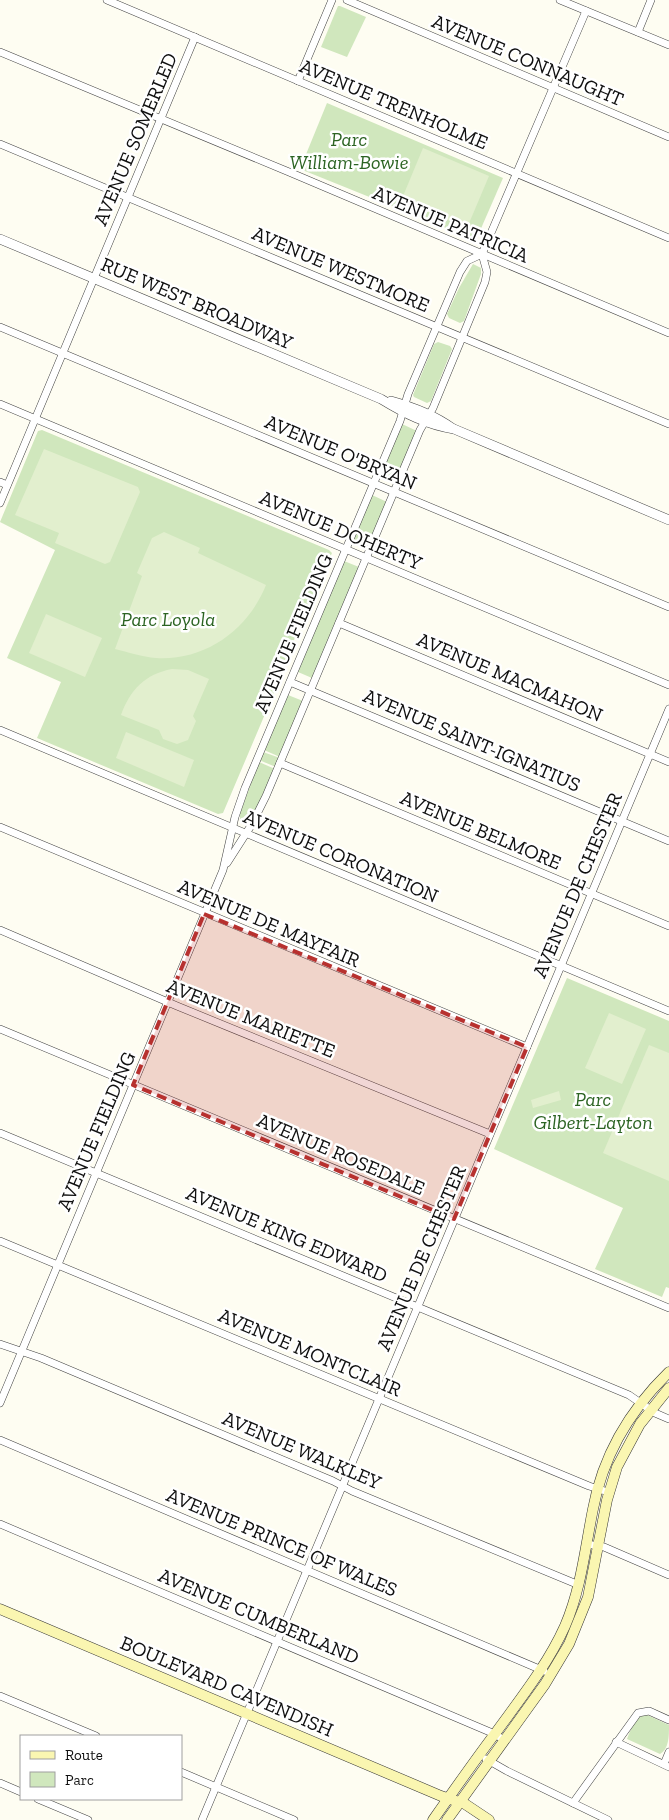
<svg xmlns="http://www.w3.org/2000/svg" width="669" height="1820" viewBox="0 0 669 1820" font-family="'Zilla Slab',serif">
<style>
.green{fill:#d0e7bd}
.pitch{fill:#e2efce}
.lines{fill:none;stroke-linecap:round;stroke-linejoin:round}
.minor-casing{stroke:#424242;stroke-width:8}
.tertiary-casing{stroke:#424242;stroke-width:10}
.secondary-casing{stroke:#313131;stroke-width:11}
.minor{stroke:#fff;stroke-width:7}
.tertiary{stroke:#fff;stroke-width:9}
.secondary{stroke:#faf6b1;stroke-width:10}
.marked{fill:#b7312f;fill-opacity:0.2;stroke:#b7312f;stroke-width:4;stroke-dasharray:10 6;stroke-linejoin:round}
.labels{text-anchor:middle;dominant-baseline:central;stroke-width:5;stroke-linejoin:round;paint-order:stroke}
.street-label{font-size:20px;fill:#0f0f0f;stroke:#fff}
.park-label{font-size:20px;font-style:italic;fill:#2c6423;stroke:#fff}
</style>
<rect width="100%" height="100%" fill="#fefdf2"/>
<g class="green">
<polygon points="338,6 340,6 366,17 347,57 321,47"/>
<polygon points="327,103 503,178 476,240 300,169"/>
<polygon points="473,264 481,268 481,274 464,321 460,323 449,318 447,314 459,288"/>
<polygon points="438,342 450,346 452,349 431,401 427,403 414,397 413,395 434,344"/>
<polygon points="402,424 417,431 395,480 381,474"/>
<polygon points="42,430 329,550 332,553 277,679 279,681 223,813 218,814 37,738 61,682 7,658 55,550 0,522 38,431"/>
<polygon points="372,495 387,502 368,546 353,539"/>
<polygon points="344,561 359,567 312,678 298,672"/>
<polygon points="288,695 303,701 280,757 264,750"/>
<polygon points="263,752 280,758 276,767 259,760"/>
<polygon points="259,762 275,769 256,810 248,822 240,819 240,813"/>
<polygon points="567,978 669,1021 669,1288 666,1287 662,1297 595,1269 623,1208 494,1149"/>
<path d="M645,1714l24,11c0,11 0,24 -9,29l-33,-15c3,-8 8,-21 18,-25z"/>
</g>
<g class="pitch">
<polygon points="423,148 489,176 467,228 401,201"/>
<polygon points="44,449 138,487 140,492 110,562 105,564 55,543 59,533 15,515"/>
<path d="M164,532l36,16 -2,5 68,32c-18,45 -61,76 -110,73 -14,-1 -28,-6 -41,-9l27,-73 -5,-3 15,-35z"/>
<polygon points="46,614 102,638 85,677 29,653"/>
<path d="M172,669l16,1 21,9 -16,37 3,5 -8,19 -11,4 -14,-5 -4,-9 -38,-15c9,-25 24,-41 51,-46z"/>
<polygon points="126,732 194,760 184,787 116,758"/>
<polygon points="609,1013 646,1029 622,1084 585,1068"/>
<polygon points="649,1045 669,1053 669,1181 603,1153"/>
<polygon points="559,1091 561,1100 533,1108 531,1100"/>
</g>
<g class="lines">
<defs>
<g id="minor">
<polyline points="107,0 669,238"/>
<polyline points="347,0 669,137"/>
<polyline points="560,0 669,45"/>
<polyline points="638,32 651,0"/>
<polyline points="0,52 289,172 669,333"/>
<polyline points="298,81 332,0"/>
<polyline points="0,144 669,424"/>
<polyline points="0,327 669,607"/>
<polyline points="0,404 669,685"/>
<polyline points="0,482 7,485"/>
<polyline points="0,503 195,37"/>
<polyline points="339,623 669,762"/>
<polyline points="290,682 669,841"/>
<polyline points="0,730 669,1011"/>
<polyline points="280,763 669,926"/>
<polyline points="0,827 527,1047"/>
<polyline points="227,863 252,824 266,796 420,430 433,408 485,282 487,272 482,254 586,11"/>
<polyline points="0,930 177,1006 490,1134"/>
<polyline points="0,1029 669,1308"/>
<polyline points="0,1133 629,1395 655,1413 669,1419"/>
<polyline points="0,1241 589,1486 608,1492"/>
<polyline points="0,1344 41,1358 333,1481 352,1491 579,1585"/>
<polyline points="0,1403 223,870 235,817 245,788 400,421 408,394 460,272 467,261 482,254"/>
<polyline points="0,1440 544,1671"/>
<polyline points="0,1524 490,1732 505,1740"/>
<polyline points="587,1544 604,1547 669,1575"/>
<polyline points="0,1696 96,1736"/>
<polyline points="616,1742 669,1767"/>
<polyline points="486,1759 507,1771 608,1820"/>
<polyline points="664,1764 669,1752"/>
<polyline points="181,1772 294,1820"/>
<polyline points="0,1783 21,1792"/>
<polyline points="38,1799 88,1820"/>
<polyline points="573,1803 638,1713 649,1711 669,1720"/>
<polyline points="202,1820 669,709"/>
</g>
<g id="tertiary">
<path d="M0,239l381,160c23,14 46,26 73,30l215,91"/>
<path d="M391,401c22,6 43,14 61,27"/>
</g>
<g id="secondary">
<polyline points="0,1609 441,1796 465,1804 489,1820"/>
<path d="M433,1820c21,-30 42,-60 64,-89 24,-33 51,-67 68,-105 16,-37 20,-77 28,-117 10,-54 37,-99 76,-137"/>
<polyline points="447,1820 545,1684 569,1644 588,1597 607,1500 617,1467 640,1424 669,1388"/>
</g>
</defs>
<use href="#minor" class="minor-casing"/>
<use href="#tertiary" class="tertiary-casing"/>
<use href="#secondary" class="secondary-casing"/>
<use href="#minor" class="minor"/>
<use href="#tertiary" class="tertiary"/>
<use href="#secondary" class="secondary"/>
</g>
<path class="marked" d="M204,914l323,133 -73,172 -321,-134z"/>
<g class="labels">
<g class="street-label">
<text transform="translate(528 60) rotate(23)">AVENUE CONNAUGHT</text>
<text transform="translate(394 104) rotate(23)">AVENUE TRENHOLME</text>
<text transform="translate(135 139) rotate(-67)">AVENUE SOMERLED</text>
<text transform="translate(451 224) rotate(23)">AVENUE PATRICIA</text>
<text transform="translate(341 269) rotate(23)">AVENUE WESTMORE</text>
<text transform="translate(197 303) rotate(23)">RUE WEST BROADWAY</text>
<text transform="translate(341 452) rotate(23)">AVENUE O'BRYAN</text>
<text transform="translate(341 530) rotate(23)">AVENUE DOHERTY</text>
<text transform="translate(293 633) rotate(-67)">AVENUE FIELDING</text>
<text transform="translate(510 677) rotate(23)">AVENUE MACMAHON</text>
<text transform="translate(472 740) rotate(23)">AVENUE SAINT-IGNATIUS</text>
<text transform="translate(481 830) rotate(23)">AVENUE BELMORE</text>
<text transform="translate(341 856) rotate(23)">AVENUE CORONATION</text>
<text transform="translate(577 885) rotate(-67)">AVENUE DE CHESTER</text>
<text transform="translate(269 923) rotate(23)">AVENUE DE MAYFAIR</text>
<text transform="translate(251 1018) rotate(22)">AVENUE MARIETTE</text>
<text transform="translate(96 1131) rotate(-67)">AVENUE FIELDING</text>
<text transform="translate(341 1154) rotate(23)">AVENUE ROSEDALE</text>
<text transform="translate(287 1234) rotate(23)">AVENUE KING EDWARD</text>
<text transform="translate(421 1258) rotate(-67)">AVENUE DE CHESTER</text>
<text transform="translate(310 1352) rotate(23)">AVENUE MONTCLAIR</text>
<text transform="translate(302 1450) rotate(23)">AVENUE WALKLEY</text>
<text transform="translate(282 1542) rotate(23)">AVENUE PRINCE OF WALES</text>
<text transform="translate(259 1616) rotate(23)">AVENUE CUMBERLAND</text>
<text transform="translate(227 1686) rotate(23)">BOULEVARD CAVENDISH</text>
</g>
<g class="park-label">
<text x="349" y="139">Parc<tspan x="349" dy="23">William-Bowie</tspan></text>
<text x="168" y="619">Parc Loyola</text>
<text x="593" y="1099">Parc<tspan x="593" dy="23">Gilbert-Layton</tspan></text>
</g>
</g>
<rect x="20" y="1735" width="162" height="65" fill="#ffffff" stroke="#9f9f9f"/>
<rect x="30" y="1751" width="25" height="8" fill="#faf6b1" stroke="#9f9f9f"/>
<text x="65" y="1760" font-size="15" fill="#0f0f0f">Route</text>
<rect x="30" y="1772" width="25" height="15" fill="#d0e7bd" stroke="#9f9f9f"/>
<text x="65" y="1785" font-size="15" fill="#0f0f0f">Parc</text>
</svg>
